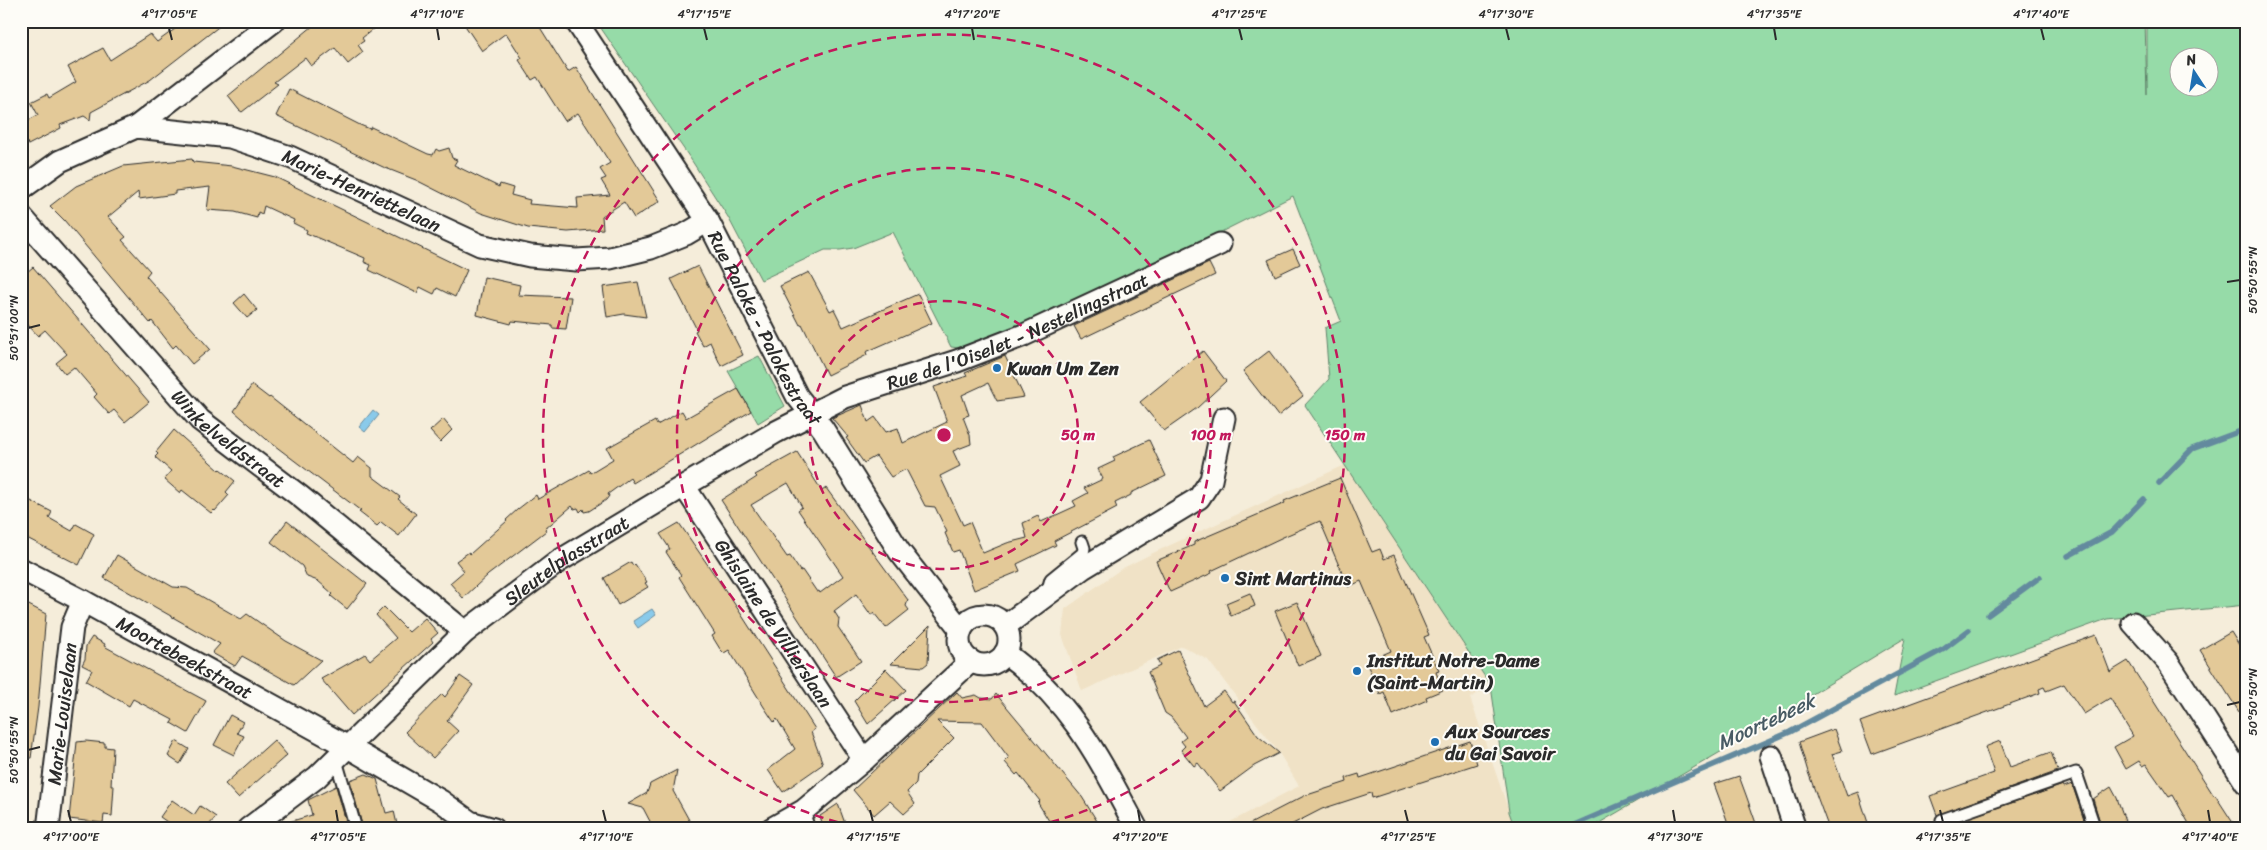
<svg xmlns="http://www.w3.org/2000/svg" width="2267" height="850" viewBox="0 0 2267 850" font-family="Sriracha,sans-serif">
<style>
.built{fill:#f0e2c6}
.green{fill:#96dba8;stroke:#60836a;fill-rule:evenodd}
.water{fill:#8acaea;stroke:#648a9e}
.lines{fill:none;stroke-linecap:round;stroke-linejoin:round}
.stream{stroke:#648a9e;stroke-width:5.5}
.building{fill:#e3c998;stroke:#2b2b2b;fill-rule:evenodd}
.lane-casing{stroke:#2b2b2b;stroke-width:15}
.street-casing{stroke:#2b2b2b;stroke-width:25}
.lane{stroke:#fdfcf7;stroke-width:11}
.street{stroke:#fdfcf7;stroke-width:21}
.ticks{fill:none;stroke:#2b2b2b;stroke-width:2}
.ring{fill:none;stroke:#c2185b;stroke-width:2.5;stroke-dasharray:9 6}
.poi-dot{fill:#1f6fb2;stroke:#fdfcf7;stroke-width:2}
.labels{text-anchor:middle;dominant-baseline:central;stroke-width:4;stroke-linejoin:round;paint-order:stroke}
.street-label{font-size:19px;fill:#2b2b2b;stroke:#fdfcf7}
.poi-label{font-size:19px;font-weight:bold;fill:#2b2b2b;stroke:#fdfcf7;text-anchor:start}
.water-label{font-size:20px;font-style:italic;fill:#485b64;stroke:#fdfcf7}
.centre{fill:#c2185b;stroke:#fdfcf7;stroke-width:2.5}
.ring-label{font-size:15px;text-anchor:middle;font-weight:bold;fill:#c2185b;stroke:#fdfcf7;stroke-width:4;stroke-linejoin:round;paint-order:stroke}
.neatline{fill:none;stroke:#2b2b2b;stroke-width:2}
.ticks-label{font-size:12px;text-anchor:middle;fill:#2b2b2b}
</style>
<rect width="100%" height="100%" fill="#f5edda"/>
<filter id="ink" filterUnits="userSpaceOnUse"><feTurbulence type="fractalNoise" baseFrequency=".02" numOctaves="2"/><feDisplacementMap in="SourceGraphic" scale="10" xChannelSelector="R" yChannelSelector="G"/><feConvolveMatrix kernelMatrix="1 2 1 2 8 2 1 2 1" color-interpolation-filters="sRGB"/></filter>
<g filter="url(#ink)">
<polygon class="built" points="1345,465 1491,686 1470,698 1515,829 1217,829 1299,786 1279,753 1208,660 1182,646 1082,691 1062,635 1065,609 1121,569 1153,553"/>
<g class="green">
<path d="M596,21h1549l2,74v-74h99v584l-139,14 -213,77 11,-58 -91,55 -44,30 -181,106h-74l-6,-17 -18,-126 -186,-281 24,-26 -4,-51 16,-7 -48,-125 -92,46 -205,96 -30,11 -15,-2 -58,-115 -40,16 -13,2h-15l-64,30 -33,-63 -36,-56zM2180,58h30v30h-30z"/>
<polygon points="759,356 785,406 758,423 728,371"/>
</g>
<g class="water">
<polygon points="373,410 379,415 365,432 359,427"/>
<polygon points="652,609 656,615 638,628 633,621"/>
</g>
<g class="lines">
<g class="stream">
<polyline points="2159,483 2192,449 2246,429"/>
<polyline points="2068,556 2112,532 2144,499"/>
<polyline points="1988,615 2040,577"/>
<polyline points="1567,828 1790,732 1944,649 1969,630"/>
</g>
</g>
<g class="building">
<polygon points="186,21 226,21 150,80 91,112 90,120 84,116 60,125 61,128 28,145 27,142 21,146 21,124 38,115 31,102 47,94 49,98 76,82 68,67 103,48 110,60 150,34 157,42"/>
<polygon points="319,21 383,21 362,38 364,41 358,45 363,52 348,64 335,48 311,66 305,58 274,82 278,84 242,112 239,110 228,96"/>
<polygon points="462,21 536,21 568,72 576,67 660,201 634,218 624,202 602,216 603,229 568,232 528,228 481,213 416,180 383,167 276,116 289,89 360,125 370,129 371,127 428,154 433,155 436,149 439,151 449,148 452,158 457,160 454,165 499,187 500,184 513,188 511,195 530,200 529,204 578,208 577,198 610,195 601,180 606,178 600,169 610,163 578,113 565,121 537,77 532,80 519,60 522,58 506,33 482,51"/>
<polygon points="192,159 193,162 232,166 275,177 467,270 455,297 437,288 434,294 420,287 417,293 369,270 371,265 364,262 365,258 306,233 307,230 293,223 294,220 264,206 262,214 258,212 257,218 235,212 207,210 210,187 175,191 175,194 139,199 138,192 108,217 126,237 122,240 150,271 146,276 210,349 192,364 176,345 173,348 152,321 150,323 64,220 50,206 76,186 123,166"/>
<polygon points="1293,249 1300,264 1275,276 1268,260"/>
<polygon points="1209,263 1215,275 1081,339 1074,326"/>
<polygon points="698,266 743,355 721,366 710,342 703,346 695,331 697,330 671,279"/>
<polygon points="33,267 149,402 125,422 114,410 109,414 94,397 97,394 74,367 65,374 56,363 67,354 45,330 38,336 21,317 21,277"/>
<polygon points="809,272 830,311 834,309 843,327 918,294 932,323 866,352 867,355 827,375 802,324 800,325 780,286"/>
<polygon points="484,277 520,285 518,295 571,297 566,329 552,328 552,325 512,321 511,324 477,315"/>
<polygon points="638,282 646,317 624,314 607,317 603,287"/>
<polygon points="244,294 257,310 247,318 234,303"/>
<polygon points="1203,351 1226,381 1197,408 1164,431 1140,402"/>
<polygon points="1269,351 1303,396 1278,416 1243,371"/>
<polygon points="1005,356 1024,397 997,401 988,383 962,395 969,415 963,417 970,435 971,444 953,451 960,466 940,476 963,525 970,522 983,553 1007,543 1027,538 1023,523 1038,516 1041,522 1076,506 1073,501 1088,493 1084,488 1103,479 1098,469 1115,461 1113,457 1149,440 1166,476 1131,493 1131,495 1115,503 1117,508 1054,541 1056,545 1017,564 1020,571 974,590 959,550 953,552 945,533 947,532 935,507 925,506 906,469 891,477 876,456 864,463 846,438 848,437 832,418 862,405 868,422 875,417 886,432 898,428 903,443 947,422 934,387 967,376 965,373"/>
<polygon points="252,385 269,398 270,397 353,463 358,457 372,468 372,476 400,497 398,499 416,514 399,536 381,522 377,526 359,512 361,511 266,439 234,411"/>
<polygon points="738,389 751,411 633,483 630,478 608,494 609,496 606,500 589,511 584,512 583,509 580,512 578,508 574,509 572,506 545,529 546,531 488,575 463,598 450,583 464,571 456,561 469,552 470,554 507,521 506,520 518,509 536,495 538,499 589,470 590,473 613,459 607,448 637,431 655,421 657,425 682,411 686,418"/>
<polygon points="443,419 452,430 440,442 430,431"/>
<polygon points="174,430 219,470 220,469 235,481 226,492 229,495 215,511 214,510 211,513 182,490 180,493 164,479 171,471 155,457 158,454 156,452"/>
<path d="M797,452l25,39 4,-3 82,112 -2,6 3,4 -23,18 -12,-15 -3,2 -15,-21 -22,17 5,8 -1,8 23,34 -25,16 -115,-177 36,-23 -2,-2zM788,483l14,24 -4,3 45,66 -23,17 -1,-2 -2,1 -15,-22 -2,1 -10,-15 -3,1 -36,-52z"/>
<polygon points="1340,478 1372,552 1380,549 1384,559 1394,555 1429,635 1424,637 1439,671 1436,672 1443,690 1426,697 1427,700 1393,715 1384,692 1380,694 1366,662 1391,651 1361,581 1348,587 1320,521 1283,537 1211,571 1212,573 1170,592 1156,561 1194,545 1194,542 1285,503 1284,501"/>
<polygon points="29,500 52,512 49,518 72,531 76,524 94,534 79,565 21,535 21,503 26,505"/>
<polygon points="287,521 367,584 347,609 331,596 333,594 318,581 307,577 302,566 271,542"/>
<polygon points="679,523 732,600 815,729 811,732 823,764 783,792 768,770 795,749 777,719 774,722 764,707 729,650 724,653 720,649 712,636 715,634 679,577 681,575 666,552 670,549 660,534"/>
<polygon points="117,555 173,587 187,588 241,619 247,614 286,641 321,660 294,685 242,656 235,666 212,653 220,644 104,578"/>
<polygon points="631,562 633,566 635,564 647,582 645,583 648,587 618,605 604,578"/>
<polygon points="1250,593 1255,606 1231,616 1226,603"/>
<polygon points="21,601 46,614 38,707 31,758 21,758"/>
<polygon points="1297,602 1321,656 1298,666 1275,611"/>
<polygon points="384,607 409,632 425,618 438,633 431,639 433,642 352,715 321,679 365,654 370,660 396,638 376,615"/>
<polygon points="930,625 928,663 923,667 891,664"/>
<polygon points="2231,632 2239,645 2246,641 2246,723 2200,650"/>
<polygon points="2096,635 2110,672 2128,661 2214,796 2215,795 2237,829 2192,829 2173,795 2169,797 2146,764 2142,766 2139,761 2126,769 2114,747 2133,736 2110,698 2084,714 2064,684 2046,691 2044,687 2039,689 2040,693 1872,754 1860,722"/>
<polygon points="92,637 105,644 104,646 206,701 188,733 171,723 173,720 133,699 129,706 86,681 92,670 82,665 85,659 86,646"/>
<polygon points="1178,650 1204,706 1224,691 1232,702 1234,701 1258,736 1279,753 1254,766 1220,791 1198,763 1194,766 1181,750 1185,746 1181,741 1186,737 1171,717 1165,713 1148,672 1160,666 1157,660"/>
<polygon points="886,669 906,690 868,724 854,701"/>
<polygon points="460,676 473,685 447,721 458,731 433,758 405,732 442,694 445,697"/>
<polygon points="957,692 962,698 976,695 981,698 992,699 996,694 1082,797 1102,829 1054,829 1038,803 1040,801 1018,773 1016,775 1005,762 1009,758 982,722 937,721 954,738 917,775 916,783 907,792 915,804 904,814 890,801 874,815 853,790"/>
<polygon points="230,715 243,722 237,733 244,736 234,755 214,745"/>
<polygon points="1834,729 1842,751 1832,754 1847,796 1858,792 1870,829 1829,829 1808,772 1799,742"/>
<polygon points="274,740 287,755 238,798 225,784"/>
<polygon points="86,741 105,743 105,747 113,748 111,786 114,786 112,816 104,815 103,823 69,819 77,742"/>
<polygon points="176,741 189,749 180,764 168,756"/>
<polygon points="1470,741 1477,764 1372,798 1371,793 1322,809 1283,829 1240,829 1304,796 1347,782 1346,778 1359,774 1360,778"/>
<polygon points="2000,741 2010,767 2051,752 2058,771 1937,815 1930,796 1994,773 1985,747"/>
<polygon points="677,770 673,791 694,829 654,829 643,808 628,804 647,793 650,784"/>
<polygon points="366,774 377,779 386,813 394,811 398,829 363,829 350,780"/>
<polygon points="1739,776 1746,795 1758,829 1730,829 1721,803 1714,784"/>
<polygon points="2072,784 2087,829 1941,827 2063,785 2064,787"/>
<polygon points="336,786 348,829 279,829 279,825 312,815 308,800"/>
<polygon points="2111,787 2117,798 2128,829 2102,829 2093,799"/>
<polygon points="172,800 194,815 200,806 216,817 209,825 214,829 177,829 160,817"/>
<polygon points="838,804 847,829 824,829 820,816"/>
</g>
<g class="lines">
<defs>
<g id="lane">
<polyline points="1048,589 1051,579 1083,553 1084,548 1082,542"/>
<polyline points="336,760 356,829"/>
<polyline points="803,811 809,829"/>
<polyline points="1942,820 2076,773 2095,829"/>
</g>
<g id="street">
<path id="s1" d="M576,21l132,200 89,175 26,33 76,122 62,79"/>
<polyline points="136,127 274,21"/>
<path id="s2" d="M21,189l39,-28 76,-34 94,10 60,20 190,88 50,11 46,4 34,-2 41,-10 35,-14 22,-13"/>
<path id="s3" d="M21,216l179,204 101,77 164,135"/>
<path id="s4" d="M684,486l180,274"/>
<path id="s5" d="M21,569l62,32 265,146 93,54 29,21 24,7"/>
<circle cx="984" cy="640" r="25"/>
<polyline points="2133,623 2168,662 2246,783"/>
<polyline points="1005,626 1083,568 1199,498 1211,480 1224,418"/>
<path d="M1005,653c66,47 95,107 132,176"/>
<polyline points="1771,756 1795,829"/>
<path id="s6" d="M48,829l24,-202 11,-26"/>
<path id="s7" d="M248,829l69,-52 148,-145 94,-71 125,-75 92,-54 69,-35 112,-36 67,-26 196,-91"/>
<polyline points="771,829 803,811 864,760 971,661"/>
</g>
</defs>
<use href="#lane" class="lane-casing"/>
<use href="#street" class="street-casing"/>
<use href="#lane" class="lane"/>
<use href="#street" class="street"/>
</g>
</g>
<path class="ticks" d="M169,28l3,12M437,28l2,12M704,28l3,12M972,28l2,12M1239,28l3,12M1506,28l3,12M1774,28l2,12M2041,28l3,12M2227,282l13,-2M28,328l12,-3M2227,705l13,-3M28,750l12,-3M68,810l3,12M336,810l2,12M603,810l3,12M870,810l3,12M1138,810l2,12M1405,810l3,12M1673,810l2,12M1940,810l3,12M2208,810l2,12"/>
<g class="ring">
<circle cx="944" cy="435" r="134"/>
<circle cx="944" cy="435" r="267"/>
<path d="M867 829A401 401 0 1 1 1021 829"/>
</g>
<g class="poi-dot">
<circle cx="997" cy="368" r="5"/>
<circle cx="1225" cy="578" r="5"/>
<circle cx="1357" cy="671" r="5"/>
<circle cx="1435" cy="742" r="5"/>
</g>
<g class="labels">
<g class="street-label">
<text stroke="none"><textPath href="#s2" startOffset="368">Marie-Henriettelaan</textPath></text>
<text stroke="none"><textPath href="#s1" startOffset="361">Rue Paloke - Palokestraat</textPath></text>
<text stroke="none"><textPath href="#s7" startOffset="926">Rue de l'Oiselet - Nestelingstraat</textPath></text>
<text stroke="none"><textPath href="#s3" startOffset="305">Winkelveldstraat</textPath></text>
<text stroke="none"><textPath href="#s7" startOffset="418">Sleutelplasstraat</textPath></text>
<text stroke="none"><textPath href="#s4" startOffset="164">Ghislaine de Villierslaan</textPath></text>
<text stroke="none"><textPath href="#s5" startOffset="186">Moortebeekstraat</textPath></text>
<text stroke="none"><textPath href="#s6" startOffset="116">Marie-Louiselaan</textPath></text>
</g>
<g class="poi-label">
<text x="1007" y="368">Kwan Um Zen</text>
<text x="1235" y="578">Sint Martinus</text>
<text x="1367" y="660">Institut Notre-Dame<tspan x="1367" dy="22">(Saint-Martin)</tspan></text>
<text x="1445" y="731">Aux Sources<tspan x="1445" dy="22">du Gai Savoir</tspan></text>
</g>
<g class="water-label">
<text transform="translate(1766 722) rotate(-25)">Moortebeek</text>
</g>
</g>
<circle cx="944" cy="435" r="8" class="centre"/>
<g class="ring-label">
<text x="1078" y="440">50 m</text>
<text x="1211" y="440">100 m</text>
<text x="1345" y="440">150 m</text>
</g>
<rect width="2267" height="850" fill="none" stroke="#fdfcf7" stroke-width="55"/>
<g transform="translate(2194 72) rotate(348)"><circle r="24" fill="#fdfcf7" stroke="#a9a8a5"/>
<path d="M0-4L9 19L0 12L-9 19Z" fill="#1f6fb2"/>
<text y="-8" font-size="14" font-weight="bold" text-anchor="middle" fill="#2b2b2b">N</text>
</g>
<rect x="28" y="28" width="2212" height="794" class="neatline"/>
<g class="ticks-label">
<text x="169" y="18">4°17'05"E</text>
<text x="437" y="18">4°17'10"E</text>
<text x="704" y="18">4°17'15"E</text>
<text x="972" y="18">4°17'20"E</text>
<text x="1239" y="18">4°17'25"E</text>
<text x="1506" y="18">4°17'30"E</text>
<text x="1774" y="18">4°17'35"E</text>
<text x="2041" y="18">4°17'40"E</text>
<text transform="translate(2253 280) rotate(-90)" y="4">50°50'55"N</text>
<text transform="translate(14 328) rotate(-90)" y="4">50°51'00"N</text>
<text transform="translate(2253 702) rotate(-90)" y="4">50°50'50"N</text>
<text transform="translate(14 750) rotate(-90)" y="4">50°50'55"N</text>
<text x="71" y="841">4°17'00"E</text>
<text x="338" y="841">4°17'05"E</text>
<text x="606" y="841">4°17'10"E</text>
<text x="873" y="841">4°17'15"E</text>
<text x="1140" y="841">4°17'20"E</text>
<text x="1408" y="841">4°17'25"E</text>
<text x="1675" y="841">4°17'30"E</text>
<text x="1943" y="841">4°17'35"E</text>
<text x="2210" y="841">4°17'40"E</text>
</g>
</svg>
